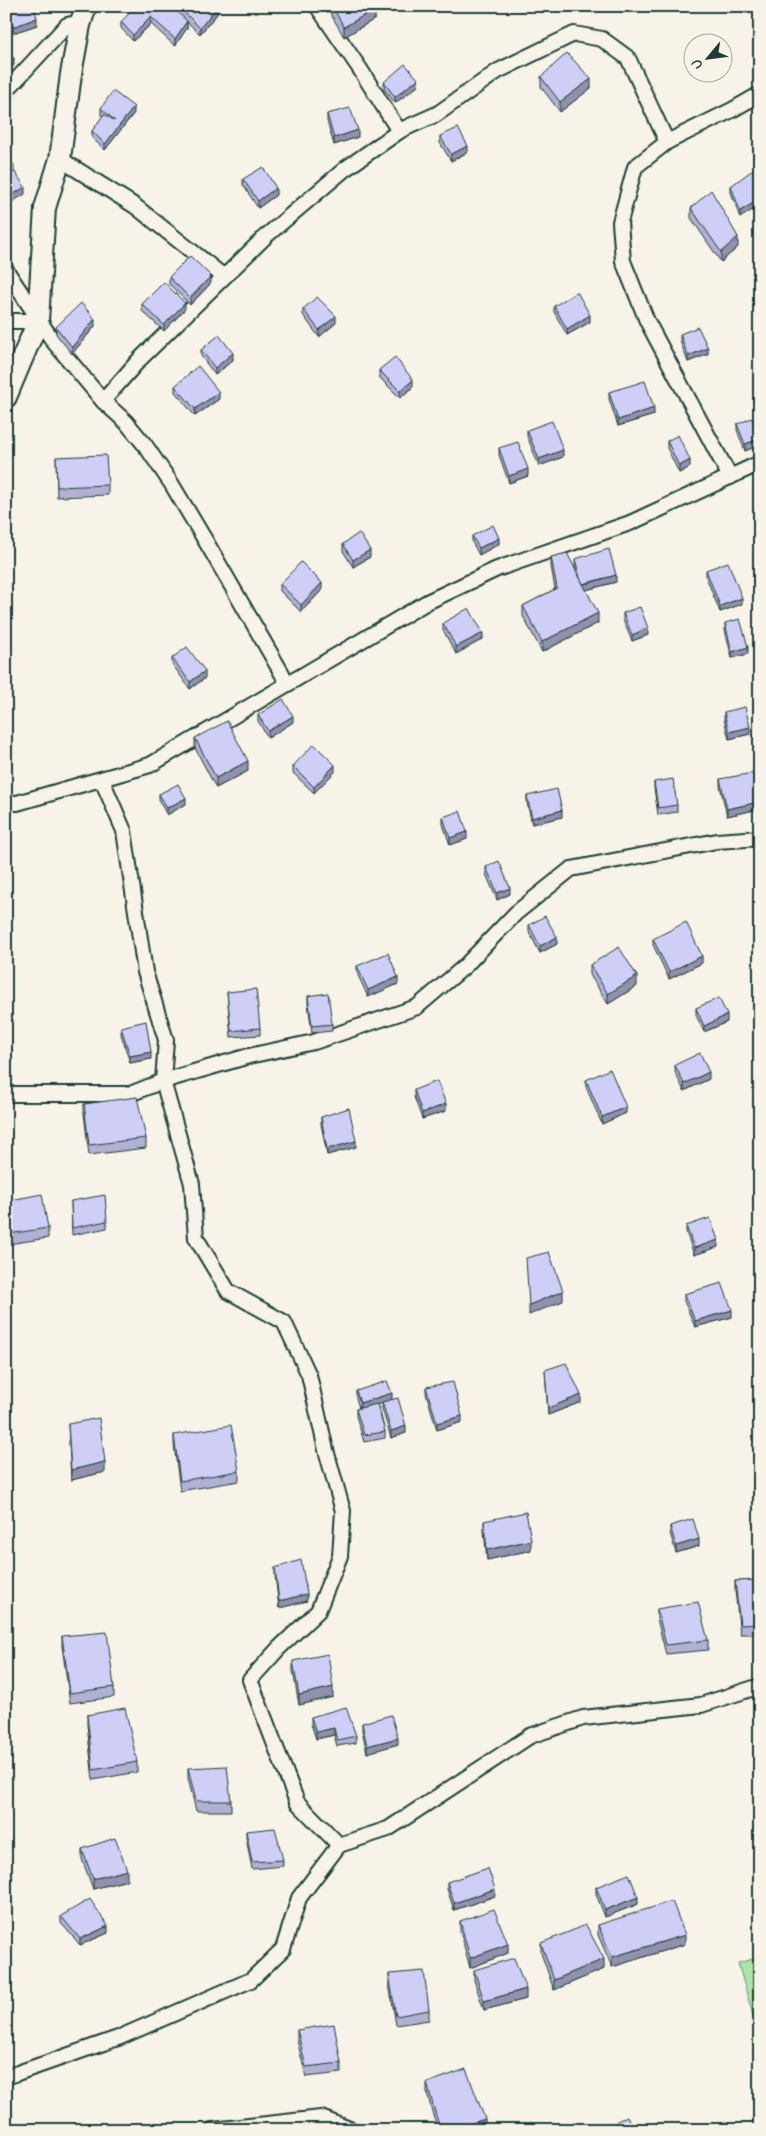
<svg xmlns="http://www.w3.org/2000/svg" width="766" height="2136" viewBox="0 0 766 2136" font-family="Mynerve,sans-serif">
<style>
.green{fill:#abe5aa;stroke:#65916f}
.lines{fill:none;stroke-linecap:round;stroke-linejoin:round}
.street-casing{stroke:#1f3d34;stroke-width:18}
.secondary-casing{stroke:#1f3d34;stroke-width:24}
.street{stroke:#f7f3e8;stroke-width:14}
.secondary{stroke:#f7f3e8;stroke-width:20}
.wall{fill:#b2b1d4;stroke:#1f3d34}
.shaded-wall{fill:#9190ad;stroke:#1f3d34}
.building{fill:#cfcef7;stroke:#1f3d34}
</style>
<rect width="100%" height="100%" fill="#f7f3e8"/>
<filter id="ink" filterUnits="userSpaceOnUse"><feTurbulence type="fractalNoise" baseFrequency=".02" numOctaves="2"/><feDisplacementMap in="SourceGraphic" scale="10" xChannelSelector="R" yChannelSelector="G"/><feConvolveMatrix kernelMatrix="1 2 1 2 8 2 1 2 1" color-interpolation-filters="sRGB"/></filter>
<g filter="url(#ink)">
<polygon class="green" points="760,1957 760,2040 738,1963"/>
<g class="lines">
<defs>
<g id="street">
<polyline points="317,6 360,69 397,128 401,130 437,114 498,71 574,34 602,39 628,58 667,142"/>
<polyline points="6,91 67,25 81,22"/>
<polyline points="60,159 135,206 223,276"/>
<polyline points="6,270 53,341 103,401 126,422 145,445 171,483 208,545 288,684"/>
<polyline points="6,321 38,321"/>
<polyline points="103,401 139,360 266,236 345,169 401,130"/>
<polyline points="730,477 647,321 623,261 620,222 635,167 667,142 732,110 760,94"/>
<polyline points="102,780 124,831 145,972 166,1040 163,1081 192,1184 196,1238 228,1291 284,1322 309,1375 326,1450 343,1511 340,1556 318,1611 279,1648 250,1680 297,1802 339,1845"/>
<polyline points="6,803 17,803 150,765 427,602 497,569 630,523 760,463"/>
<polyline points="6,1094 130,1094 163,1081 249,1056 314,1042 417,1007 464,967 516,913 571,869 717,841 760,838"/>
<polyline points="6,2077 118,2038 251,1980 283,1949 299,1898 339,1845 388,1829 530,1736 583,1718 701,1705 760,1686"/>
<polyline points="212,2130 321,2118 352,2130"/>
</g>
<polyline id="secondary" points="6,397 38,321 45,208 60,159 71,74 80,25 86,6"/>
</defs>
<use href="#street" class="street-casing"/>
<use href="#secondary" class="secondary-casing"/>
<use href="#street" class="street"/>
<use href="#secondary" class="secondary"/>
</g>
<g class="wall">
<polygon points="7,6 37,25 13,33 7,12"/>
<polygon points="173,6 216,6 217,14 200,34 187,22 187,28 175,46 151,24 133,41 121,28 121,22 173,8"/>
<polygon points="326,6 374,6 375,19 344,37"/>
<polygon points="541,77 591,88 560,112 541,87"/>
<polygon points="384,82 418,86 395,103 384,89"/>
<polygon points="101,108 134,113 105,150 92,138 92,131 103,117 101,115"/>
<polygon points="327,114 358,137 334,145 327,121"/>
<polygon points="440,136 468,152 451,161 440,143"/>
<polygon points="760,168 740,218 731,192 731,186"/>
<polygon points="243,179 276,195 258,208 243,185"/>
<polygon points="691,208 738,247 721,262 691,218"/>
<polygon points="169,277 211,283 190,305 169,284"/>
<polygon points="142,304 185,309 164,331 142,311"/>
<polygon points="554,306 590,322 567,335 554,312"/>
<polygon points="303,309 336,323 319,337 303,315"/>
<polygon points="95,326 72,354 56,334 56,327"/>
<polygon points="680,334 708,354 688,362 680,341"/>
<polygon points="201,350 233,360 215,375 201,356"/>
<polygon points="379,370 413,387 400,398 379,377"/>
<polygon points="175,386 219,399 195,416 175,392"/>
<polygon points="609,392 654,415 618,426 609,399"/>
<polygon points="737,424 759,445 745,451 737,430"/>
<polygon points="527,430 563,457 539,466 527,436"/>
<polygon points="667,441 690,467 679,473 667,448"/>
<polygon points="499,448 528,476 509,483 499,455"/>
<polygon points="56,457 108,485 108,495 57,497"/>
<polygon points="472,536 499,544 479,555 472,542"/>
<polygon points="343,544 370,557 353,567 343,551"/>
<polygon points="551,557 576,570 575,566 575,559 616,582 586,590 598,623 542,652 523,616 523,606 555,589 551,566"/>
<polygon points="706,570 742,604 720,612 706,577"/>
<polygon points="280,584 322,590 301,612 280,591"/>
<polygon points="623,613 648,635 632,641 623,620"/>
<polygon points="443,623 483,639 456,654 443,630"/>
<polygon points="725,623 748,654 732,658 725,630"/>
<polygon points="172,658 205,678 190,689 172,664"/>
<polygon points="724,712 750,734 729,739 724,719"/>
<polygon points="258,715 293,722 268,738 258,721"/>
<polygon points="195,738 248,771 216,788 195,748"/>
<polygon points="293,766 335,772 314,793 293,773"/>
<polygon points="720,779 759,809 727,816 720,786"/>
<polygon points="654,782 677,805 677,812 658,815 654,788"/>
<polygon points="159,794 186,804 167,815 159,801"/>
<polygon points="527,796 562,817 532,824 527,803"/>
<polygon points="443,817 467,839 450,845 443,824"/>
<polygon points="486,867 510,894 497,900 486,874"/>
<polygon points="529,925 557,944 540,953 529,932"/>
<polygon points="653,939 702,963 669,979 653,945"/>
<polygon points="590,965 637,986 608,1004 590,975"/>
<polygon points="357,966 398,984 368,997 357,973"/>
<polygon points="227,992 260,1028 260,1035 231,1037"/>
<polygon points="308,996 332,1024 332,1031 312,1033 308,1003"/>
<polygon points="696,1008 727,1022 704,1032 696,1015"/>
<polygon points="121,1027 151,1059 130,1063 121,1034"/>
<polygon points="675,1065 709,1079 684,1091 675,1072"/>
<polygon points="586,1080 626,1113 602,1124 586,1087"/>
<polygon points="414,1090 446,1111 422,1119 414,1097"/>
<polygon points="84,1104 146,1138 146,1148 89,1155 84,1114"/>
<polygon points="321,1117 356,1147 327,1155 321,1124"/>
<polygon points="6,1201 48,1228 48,1238 8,1244 6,1220"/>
<polygon points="71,1201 107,1221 107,1228 72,1235"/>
<polygon points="686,1226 718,1247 694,1255 686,1232"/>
<polygon points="684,1294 732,1317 695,1327 684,1301"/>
<polygon points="545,1370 581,1402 548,1415"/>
<polygon points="426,1387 462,1422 437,1430 426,1393"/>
<polygon points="356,1391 392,1400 406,1433 391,1438 382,1409 382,1403 378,1404 385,1432 385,1438 364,1442 356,1416 356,1409 359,1408 356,1398"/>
<polygon points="68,1424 105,1472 71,1480"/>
<polygon points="174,1435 239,1471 239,1481 180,1491 174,1445"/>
<polygon points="484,1521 531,1550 487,1560 484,1531"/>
<polygon points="670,1526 699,1546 676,1553 670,1533"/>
<polygon points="275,1568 307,1601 279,1608 275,1575"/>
<polygon points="760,1580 760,1634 740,1634 735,1591 735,1581"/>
<polygon points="657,1609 708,1640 708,1650 666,1654 657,1619"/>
<polygon points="62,1636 114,1687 114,1697 70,1703 62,1646"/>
<polygon points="293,1661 333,1697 299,1705 293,1671"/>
<polygon points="87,1715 137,1762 137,1772 93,1780 87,1725"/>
<polygon points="311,1717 356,1736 356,1743 337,1746 334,1735 316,1739 311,1724"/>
<polygon points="362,1723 398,1744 367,1753 362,1730"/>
<polygon points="188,1768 231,1801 231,1811 196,1811 188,1778"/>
<polygon points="246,1831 283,1860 283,1866 252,1869 246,1838"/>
<polygon points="82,1849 127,1880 93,1889 82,1859"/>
<polygon points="447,1882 495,1896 454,1910 447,1889"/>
<polygon points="596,1887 638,1904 605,1917 596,1894"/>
<polygon points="61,1916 108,1933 80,1945 61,1923"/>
<polygon points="460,1921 508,1953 470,1968 460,1931"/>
<polygon points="598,1925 685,1944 612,1967 598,1935"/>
<polygon points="541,1943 604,1969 554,1990 541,1953"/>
<polygon points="474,1970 526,1999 484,2010 474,1980"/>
<polygon points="389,1974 429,2010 429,2020 396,2025 389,1984"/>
<polygon points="297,2030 341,2063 341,2073 306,2077 297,2040"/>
<polygon points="427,2083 485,2129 482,2130 437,2130 427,2093"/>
</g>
<g class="shaded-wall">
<polygon points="217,7 217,14 200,34 200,28"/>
<polygon points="375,9 375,19 344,37 344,27"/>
<polygon points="151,17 151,24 133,41 133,35"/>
<polygon points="37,18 37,25 13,33 13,27"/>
<polygon points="187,21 187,28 175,46 175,39"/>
<polygon points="14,58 14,65 6,75 6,69"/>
<polygon points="418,79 418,86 395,103 395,97"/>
<polygon points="591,79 591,88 560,112 560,102"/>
<polygon points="134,107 134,113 105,150 105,144"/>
<polygon points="358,130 358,137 334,145 334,138"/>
<polygon points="468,146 468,152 451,161 451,154"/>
<polygon points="14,165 14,172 6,177 6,170"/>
<polygon points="25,187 25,194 6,206 6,199"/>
<polygon points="276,188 276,195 258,208 258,201"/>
<polygon points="760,199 760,205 740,218 740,211"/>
<polygon points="738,237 738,247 721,262 721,252"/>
<polygon points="211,276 211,283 190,305 190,298"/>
<polygon points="185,303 185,309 164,331 164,325"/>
<polygon points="590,315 590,322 567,335 567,329"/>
<polygon points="336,316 336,323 319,337 319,330"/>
<polygon points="95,319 95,326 72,354 72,347"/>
<polygon points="8,337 8,344 6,345 6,338"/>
<polygon points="708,348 708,354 688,362 688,356"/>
<polygon points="233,353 233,360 215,375 215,368"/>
<polygon points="413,380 413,387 400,398 400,391"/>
<polygon points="219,392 219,399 195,416 195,409"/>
<polygon points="654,408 654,415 618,426 618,420"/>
<polygon points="759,439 759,445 745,451 745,444"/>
<polygon points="563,450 563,457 539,466 539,459"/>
<polygon points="690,460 690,467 679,473 679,466"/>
<polygon points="528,469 528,476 509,483 509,476"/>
<polygon points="499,538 499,544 479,555 479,548"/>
<polygon points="370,550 370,557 353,567 353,560"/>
<polygon points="616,575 616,582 582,591 582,585"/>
<polygon points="322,583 322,590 301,612 301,605"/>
<polygon points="742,598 742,604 720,612 720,606"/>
<polygon points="598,613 598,623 542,652 542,642"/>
<polygon points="648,628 648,635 632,641 632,635"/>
<polygon points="483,633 483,639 456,654 456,647"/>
<polygon points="748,647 748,654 732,658 732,652"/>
<polygon points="205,671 205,678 190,689 190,682"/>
<polygon points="293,716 293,722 268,738 268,731"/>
<polygon points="750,727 750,734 729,739 729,732"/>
<polygon points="248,761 248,771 216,788 216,778"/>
<polygon points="335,765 335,772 314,793 314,787"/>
<polygon points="186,798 186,804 167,815 167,808"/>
<polygon points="759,802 759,809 727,816 727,809"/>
<polygon points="562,810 562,817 532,824 532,818"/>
<polygon points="467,832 467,839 450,845 450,838"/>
<polygon points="510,888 510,894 497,900 497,893"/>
<polygon points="557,937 557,944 540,953 540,946"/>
<polygon points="702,956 702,963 669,979 669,972"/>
<polygon points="637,976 637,986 608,1004 608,994"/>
<polygon points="398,977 398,984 368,997 368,990"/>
<polygon points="727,1015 727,1022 704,1032 704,1026"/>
<polygon points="151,1052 151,1059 130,1063 130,1056"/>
<polygon points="709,1072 709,1079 684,1091 684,1084"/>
<polygon points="446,1104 446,1111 422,1119 422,1113"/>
<polygon points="626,1107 626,1113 602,1124 602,1117"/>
<polygon points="356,1141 356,1147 327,1155 327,1149"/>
<polygon points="718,1240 718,1247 694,1255 694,1248"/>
<polygon points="563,1291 563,1301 529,1315 529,1305"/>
<polygon points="732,1310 732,1317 695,1327 695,1321"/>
<polygon points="392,1393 392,1400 360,1410 360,1403"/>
<polygon points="581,1395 581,1402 548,1415 548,1408"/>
<polygon points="462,1416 462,1422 437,1430 437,1423"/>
<polygon points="406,1426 406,1433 391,1438 391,1431"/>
<polygon points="105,1462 105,1472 71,1480 71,1470"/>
<polygon points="699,1539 699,1546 676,1553 676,1546"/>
<polygon points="531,1540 531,1550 487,1560 487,1550"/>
<polygon points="307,1594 307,1601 279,1608 279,1601"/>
<polygon points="333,1687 333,1697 299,1705 299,1695"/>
<polygon points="334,1728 334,1735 316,1739 316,1732"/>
<polygon points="398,1738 398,1744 367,1753 367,1746"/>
<polygon points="127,1870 127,1880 93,1889 93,1879"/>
<polygon points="495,1889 495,1896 454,1910 454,1903"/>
<polygon points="638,1897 638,1904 605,1917 605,1910"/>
<polygon points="108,1926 108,1933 80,1945 80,1939"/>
<polygon points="685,1935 685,1944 612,1967 612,1957"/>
<polygon points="508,1944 508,1953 470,1968 470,1958"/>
<polygon points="604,1959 604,1969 554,1990 554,1980"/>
<polygon points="526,1989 526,1999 484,2010 484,2001"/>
<polygon points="485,2119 485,2129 482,2130 449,2130"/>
</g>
<g class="building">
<polygon points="7,6 34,6 37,18 13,27"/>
<polygon points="136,6 171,6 187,21 175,39 151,17 133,35 121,22"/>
<polygon points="178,6 216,6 217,7 200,28"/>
<polygon points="332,6 374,6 375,9 344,27"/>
<polygon points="6,53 14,58 6,69"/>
<polygon points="567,53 591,79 560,102 541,77"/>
<polygon points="405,64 418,79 395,97 384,82"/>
<polygon points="113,91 134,107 105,144 92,131 104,114 115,121 101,108"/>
<polygon points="350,108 358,130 334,138 327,114"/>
<polygon points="458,128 468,146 451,154 440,136"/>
<polygon points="6,154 14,165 6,170"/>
<polygon points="758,166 760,168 760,199 740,211 731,186"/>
<polygon points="263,167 276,188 258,201 243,179"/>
<polygon points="15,172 25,187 6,199 6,178"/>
<polygon points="711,190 738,237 721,252 691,208"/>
<polygon points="190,256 211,276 190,298 169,277"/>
<polygon points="164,282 185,303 164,325 142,304"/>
<polygon points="577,292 590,315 567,329 554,306"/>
<polygon points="317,297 336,316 319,330 303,309"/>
<polygon points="81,303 95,319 72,347 56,327"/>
<polygon points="698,327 708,348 688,356 680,334"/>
<polygon points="219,335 233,353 215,368 201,350"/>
<polygon points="395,357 413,380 400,391 379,370"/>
<polygon points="198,366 219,392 195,409 175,386"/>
<polygon points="645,381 654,408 618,420 609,392"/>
<polygon points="752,418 759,439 745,444 737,424"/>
<polygon points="552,421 563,450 539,459 527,430"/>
<polygon points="678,435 690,460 679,466 667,441"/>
<polygon points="518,442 528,469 509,476 499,448"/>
<polygon points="106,455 108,485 57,487 56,457"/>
<polygon points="493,525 499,538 479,548 472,536"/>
<polygon points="359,533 370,550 353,560 343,544"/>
<polygon points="609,549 616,575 583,584 580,578 575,559"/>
<polygon points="567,553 598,613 542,642 523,606 557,588 551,557"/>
<polygon points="301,562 322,583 301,605 280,584"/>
<polygon points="728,562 742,598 720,606 706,570"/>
<polygon points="640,607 648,628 632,635 623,613"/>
<polygon points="469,608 483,633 456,647 443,623"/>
<polygon points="740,619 748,647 732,652 725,623"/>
<polygon points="187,647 205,671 190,682 172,658"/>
<polygon points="283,699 293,716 268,731 258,715"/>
<polygon points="745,707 750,727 729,732 724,712"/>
<polygon points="227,721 248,761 216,778 195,738"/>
<polygon points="314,744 335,765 314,787 293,766"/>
<polygon points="753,773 759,802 727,809 720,779"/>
<polygon points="673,779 677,805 658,808 654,782"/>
<polygon points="178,784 186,798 167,808 159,794"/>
<polygon points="557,789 562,810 532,818 527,796"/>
<polygon points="460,811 467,832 450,838 443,817"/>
<polygon points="499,861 510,888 497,893 486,867"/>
<polygon points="545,916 557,937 540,946 529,925"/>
<polygon points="686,922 702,956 669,972 653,939"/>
<polygon points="619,947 637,976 608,994 590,965"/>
<polygon points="388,953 398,977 368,990 357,966"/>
<polygon points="256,989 260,1028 231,1031 227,992"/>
<polygon points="328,993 332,1024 312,1026 308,996"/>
<polygon points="719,998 727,1015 704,1026 696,1008"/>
<polygon points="146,1021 151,1052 130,1056 121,1027"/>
<polygon points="700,1053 709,1072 684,1084 675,1065"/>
<polygon points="610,1069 626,1107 602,1117 586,1080"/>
<polygon points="437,1081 446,1104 422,1113 414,1090"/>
<polygon points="137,1097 146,1138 89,1145 84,1104"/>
<polygon points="349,1108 356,1141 327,1149 321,1117"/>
<polygon points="42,1194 48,1228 8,1234 6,1201"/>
<polygon points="105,1195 107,1221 72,1228 71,1201"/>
<polygon points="710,1218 718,1240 694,1248 686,1226"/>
<polygon points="549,1252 563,1291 529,1305 526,1258"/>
<polygon points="722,1283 732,1310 695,1321 684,1294"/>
<polygon points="566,1363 581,1395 548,1408 545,1370"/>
<polygon points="387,1381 392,1393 360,1403 356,1391"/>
<polygon points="453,1382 462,1416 437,1423 426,1387"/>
<polygon points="398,1398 406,1426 391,1431 382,1402"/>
<polygon points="377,1404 385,1432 364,1435 356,1409"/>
<polygon points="99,1418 105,1462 71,1470 68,1424"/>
<polygon points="231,1425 239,1471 180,1481 174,1435"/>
<polygon points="526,1512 531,1540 487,1550 484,1521"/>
<polygon points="693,1519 699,1539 676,1546 670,1526"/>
<polygon points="301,1560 307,1594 279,1601 275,1568"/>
<polygon points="760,1580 760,1624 740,1625 735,1581"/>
<polygon points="698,1602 708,1640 666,1645 657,1609"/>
<polygon points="107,1632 114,1687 70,1693 62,1636"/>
<polygon points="328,1654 333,1687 299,1695 293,1661"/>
<polygon points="346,1707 356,1736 337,1740 334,1728 316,1732 311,1717"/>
<polygon points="125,1708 137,1762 93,1770 87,1715"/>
<polygon points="391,1715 398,1738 367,1746 362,1723"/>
<polygon points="227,1766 231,1801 196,1801 188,1768"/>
<polygon points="275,1828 283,1860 252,1862 246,1831"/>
<polygon points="115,1838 127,1870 93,1879 82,1849"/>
<polygon points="488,1868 495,1889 454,1903 447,1882"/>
<polygon points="629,1874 638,1897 605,1910 596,1887"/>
<polygon points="90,1899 108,1926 80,1939 61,1916"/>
<polygon points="672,1901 685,1935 612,1957 598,1925"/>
<polygon points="494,1909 508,1944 470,1958 460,1921"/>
<polygon points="586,1925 604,1959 554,1980 541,1943"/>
<polygon points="514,1958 526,1989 484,2001 474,1970"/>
<polygon points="424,1971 429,2010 396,2016 389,1974"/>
<polygon points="334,2024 341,2063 306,2067 297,2030"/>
<polygon points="466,2069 485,2119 449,2130 440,2130 427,2083"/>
<polygon points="627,2116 634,2130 600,2130"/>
<polygon points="218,2127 222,2130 214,2130"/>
</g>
</g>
<rect width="766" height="2136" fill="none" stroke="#f7f3e8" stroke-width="25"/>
<rect x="12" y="12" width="741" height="2111" fill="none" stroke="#1f3d34" stroke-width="2" filter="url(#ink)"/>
<g transform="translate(708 58) rotate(241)"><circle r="24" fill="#f7f3e8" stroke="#a1aaa0"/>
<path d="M0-4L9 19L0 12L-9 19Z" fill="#1f3d34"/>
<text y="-8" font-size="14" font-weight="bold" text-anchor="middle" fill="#1f3d34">U</text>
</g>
</svg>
